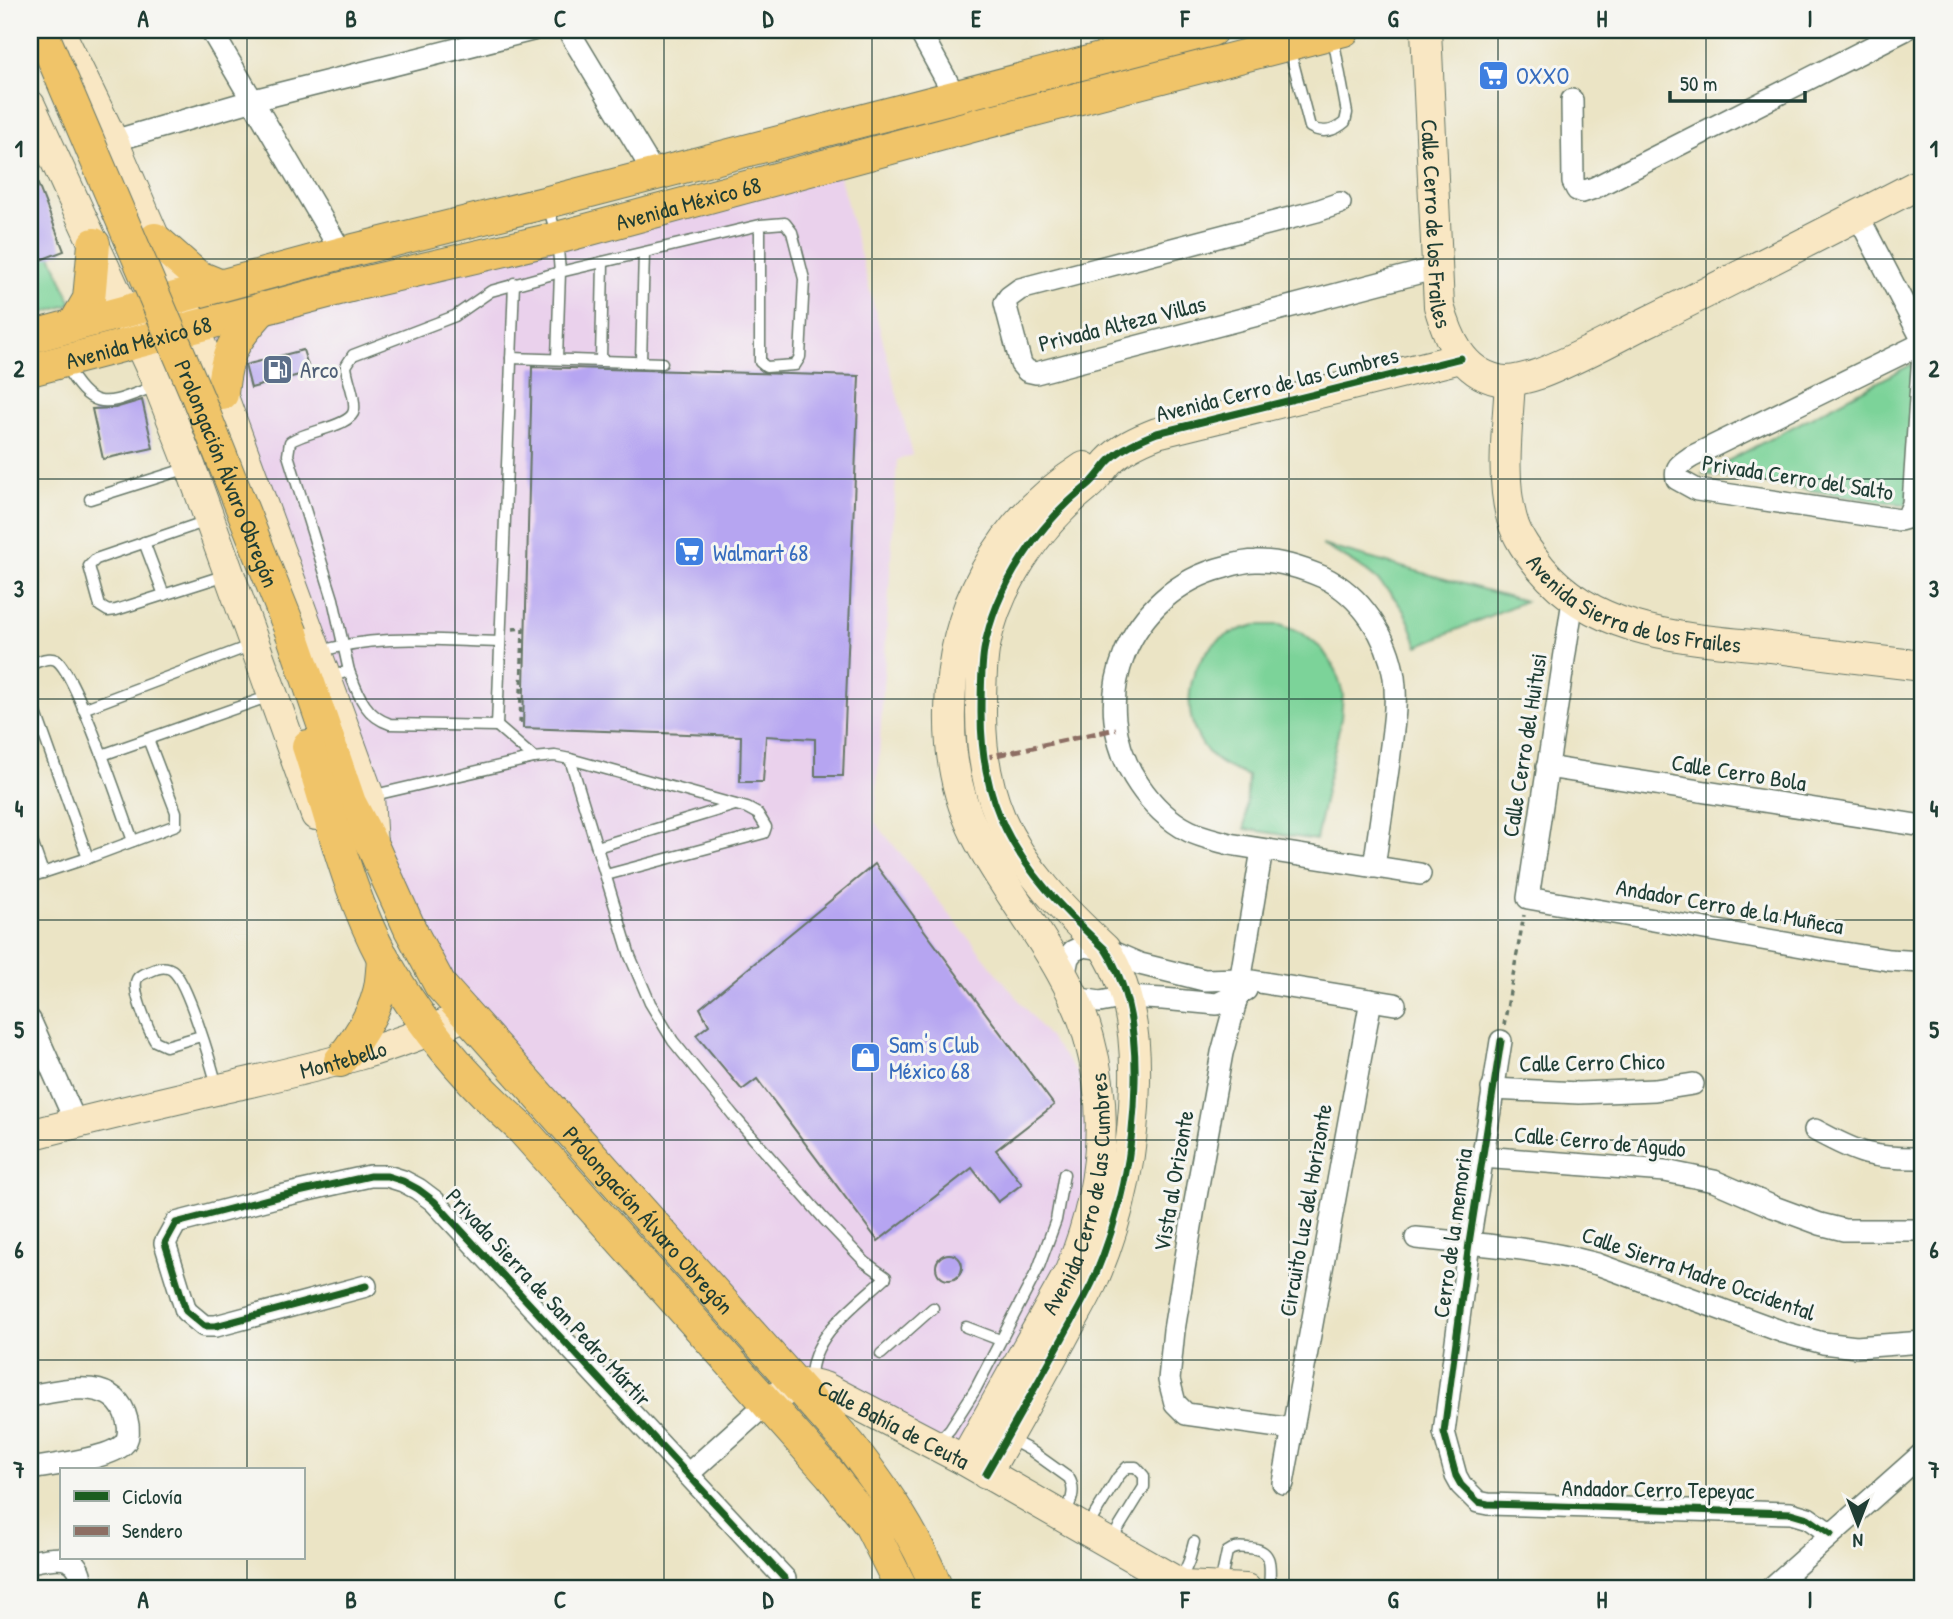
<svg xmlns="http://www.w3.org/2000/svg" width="1953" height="1619" viewBox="0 0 1953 1619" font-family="'Patrick Hand',sans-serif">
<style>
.built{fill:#ead1ec}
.green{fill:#7cd399;stroke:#4e8866;stroke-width:2}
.building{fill:#b6a5f1}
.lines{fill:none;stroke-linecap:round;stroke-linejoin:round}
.lane-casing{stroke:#667767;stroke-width:13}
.street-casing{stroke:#667767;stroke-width:24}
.secondary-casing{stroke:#667767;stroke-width:32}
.primary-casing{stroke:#667767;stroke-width:34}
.path{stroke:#667767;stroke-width:3.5;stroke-dasharray:5 5;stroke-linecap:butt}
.lane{stroke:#fff;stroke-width:10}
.street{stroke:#fff;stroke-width:21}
.secondary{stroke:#f9e7c3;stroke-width:30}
.primary{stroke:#f0c469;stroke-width:32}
.primary-bridge-casing{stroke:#667767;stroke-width:34;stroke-linecap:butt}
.primary-bridge{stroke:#f0c469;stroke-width:32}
.quiet{stroke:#8d6e63;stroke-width:5;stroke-dasharray:10 5;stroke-linecap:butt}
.cycleway-casing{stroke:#f6f6f2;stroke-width:11}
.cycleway{stroke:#1b5e20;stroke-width:7}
.grid{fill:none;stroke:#1f3d34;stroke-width:2;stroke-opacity:0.55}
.labels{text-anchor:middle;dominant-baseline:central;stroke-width:6;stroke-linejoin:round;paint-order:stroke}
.shop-label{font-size:23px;fill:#366cbe;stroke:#f6f6f2;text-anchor:start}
.street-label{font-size:23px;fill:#1f3d34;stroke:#f6f6f2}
.service-label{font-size:23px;fill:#4e5e75;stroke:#f6f6f2;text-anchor:start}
.neatline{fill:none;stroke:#1f3d34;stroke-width:2.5}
.grid-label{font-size:23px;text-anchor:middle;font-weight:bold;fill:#1f3d34}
</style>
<rect width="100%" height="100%" fill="#f6f6f2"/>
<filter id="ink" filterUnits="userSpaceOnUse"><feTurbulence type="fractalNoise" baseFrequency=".0143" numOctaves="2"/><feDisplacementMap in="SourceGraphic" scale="14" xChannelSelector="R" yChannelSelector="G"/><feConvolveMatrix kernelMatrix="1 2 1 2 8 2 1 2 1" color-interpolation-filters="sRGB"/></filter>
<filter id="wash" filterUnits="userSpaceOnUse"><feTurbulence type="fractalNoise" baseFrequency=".00686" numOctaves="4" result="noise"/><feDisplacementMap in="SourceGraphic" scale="28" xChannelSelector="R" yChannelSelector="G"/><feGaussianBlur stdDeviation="1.57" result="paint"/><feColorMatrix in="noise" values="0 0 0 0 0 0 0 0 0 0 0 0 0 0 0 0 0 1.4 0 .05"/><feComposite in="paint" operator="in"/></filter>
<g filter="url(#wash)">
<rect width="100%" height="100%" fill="#ebe4c5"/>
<polygon class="built" points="836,162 913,455 897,460 875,822 1101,1102 1095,1195 964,1460 784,1374 410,929 170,331"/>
<g class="green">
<polygon points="30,206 72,304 30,317"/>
<polygon points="1914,363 1907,505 1703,474"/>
<path d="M1322,545l203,56 -107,45c-5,-12 -8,-26 -15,-36 -19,-31 -50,-49 -81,-65z"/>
<path d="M1256,625h24l22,8 20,16 14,21 7,24 -2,24 -25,122 -71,-11 3,-53c-15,-6 -30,-12 -41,-25 -25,-32 -23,-76 5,-105 12,-12 29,-17 44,-21z"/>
</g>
<g id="blocks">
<g class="building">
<polygon points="30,164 64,251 30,264"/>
<polygon points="303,350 310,372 251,388 245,365"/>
<polygon points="532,367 859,376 843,776 815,776 815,739 766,736 763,782 740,782 741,736 523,728"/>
<polygon points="142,400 153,448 103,459 92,409 115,408"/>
<polygon points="875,864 1054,1105 996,1150 1022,1184 998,1202 972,1168 878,1241 757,1079 742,1090 696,1035 709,1025 700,1008"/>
<circle cx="949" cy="1267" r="13"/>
</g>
</g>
</g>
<g filter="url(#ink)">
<use href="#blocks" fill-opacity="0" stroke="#667767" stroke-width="2"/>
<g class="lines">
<defs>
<g id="lane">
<path d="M1289,47l21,80c12,7 25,4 35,-5l2,-9 -14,-76"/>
<polyline points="511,358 662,363"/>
<polyline points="557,358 560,272 760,225 785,223 792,232 804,279 800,357 795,365 766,367 760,362 760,225"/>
<polyline points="601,360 603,262"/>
<polyline points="641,361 644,253"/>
<path d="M64,364c31,52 42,40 92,22"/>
<polyline points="90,499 188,468"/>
<polyline points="207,521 96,559 89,566 100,606 108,611 116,610 226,575"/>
<polyline points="144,542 164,595"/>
<path d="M319,652c58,-19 121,-11 181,-10"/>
<path d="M30,665c7,-3 18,-9 26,-5 19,11 67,153 77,181"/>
<path d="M349,671l-16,-72 -45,-144 2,-13c14,-11 62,-15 64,-32 2,-14 -7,-30 -8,-44l7,-11 102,-39 36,-25 69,-19 -3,-34 -9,-33"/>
<path d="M326,678l23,-7c9,23 16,45 41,53l107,2 17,-443"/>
<polyline points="30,696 88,858"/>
<polyline points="83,709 252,645"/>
<polyline points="497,726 534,758"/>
<polyline points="102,755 270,696"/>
<polyline points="570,759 747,808 758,814 766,827 764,833 606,875"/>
<path d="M370,796l164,-38 21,-2 15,3 60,197 20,47 23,38 60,74 91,104 41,43 21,15c-30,28 -77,59 -75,104"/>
<polyline points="30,836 43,873"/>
<polyline points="597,847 735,805"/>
<polyline points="30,877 88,858 176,825 176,812 148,739"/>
<path d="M201,1036l-35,10 -11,-5c-6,-10 -24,-52 -18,-62 3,-5 9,-6 14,-8 6,-3 14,-6 21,-1 15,10 40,96 45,117"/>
<polyline points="966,1327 1000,1340"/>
<polyline points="881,1354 933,1308"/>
<path d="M1009,1439l21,11 39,28c8,13 1,26 -5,38"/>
<polyline points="937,1443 950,1429 975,1390 1038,1269 1056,1220 1064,1174"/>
<polyline points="1087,1527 1118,1477 1127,1467 1136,1467 1144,1476 1144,1487 1110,1542"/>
<polyline points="1180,1582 1189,1561 1194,1542"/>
<path d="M1220,1585l7,-33c7,-5 12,-5 21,-4 27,1 22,20 21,41"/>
</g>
<g id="street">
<polyline points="211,30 342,253"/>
<polyline points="568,30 654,173"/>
<polyline points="919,30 955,96"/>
<polyline points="1572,100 1573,182 1577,190 1582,192 1594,188 1905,30"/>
<polyline points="113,141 254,100 532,30"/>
<polyline points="1340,203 1317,211 1020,289 1009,297 1005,303 1021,364 1027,371 1036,373 1437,268"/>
<polyline points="1858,216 1923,341"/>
<path d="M1923,343l-232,114c-9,6 -17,10 -14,22l20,11 203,30 7,-2 6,-14 10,-151"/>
<polyline points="1573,600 1528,898 1825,950 1889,960 1923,962"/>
<polyline points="1547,767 1923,826"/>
<polyline points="1262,850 1238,994 1222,1053 1195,1202 1174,1330 1169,1380 1175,1403 1186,1414 1292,1429"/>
<path d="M1374,867c5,-35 10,-70 15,-105 3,-28 9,-56 5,-85 -6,-40 -33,-82 -71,-100 -21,-9 -44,-17 -67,-16 -10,0 -21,3 -31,6 -96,24 -143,135 -86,218 12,18 30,36 50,46 12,6 27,9 40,13l191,30"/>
<polyline points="1064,978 1068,958 1073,951 1084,946 1105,949 1140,964 1204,980 1240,979 1395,1004"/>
<polyline points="1074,998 1100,1002 1127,997 1163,999 1217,1004 1246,990"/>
<polyline points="30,1020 76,1123"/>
<polyline points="1501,1041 1469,1243 1444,1432 1456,1476 1461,1485 1478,1502 1488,1504 1791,1513 1808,1518 1831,1534"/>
<polyline points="1492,1089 1579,1093 1655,1090 1693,1084"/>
<path d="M1815,1130c44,24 58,29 108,28"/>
<polyline points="1482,1157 1665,1171 1714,1181 1774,1207 1820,1224 1844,1230 1923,1230"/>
<path d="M1416,1238c61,6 122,10 181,26l186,68 40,11 33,4 67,-5"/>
<polyline points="366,1286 216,1326 204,1326 186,1311 165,1243 176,1223 276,1197 370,1176 387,1176 403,1181 418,1189 434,1201 785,1579"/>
<path d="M30,1396c32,-6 86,-21 97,24 2,7 3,19 -4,25 -16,14 -71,20 -93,24"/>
<polyline points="688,1474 766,1404"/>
<polyline points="1283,1483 1371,1000"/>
<path d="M30,1562c21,-4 46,-11 51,16l-6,11"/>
<polyline points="1770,1589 1923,1453"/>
</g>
<g id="secondary">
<polyline points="59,30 113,141 222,394 369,796 372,845"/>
<path id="s1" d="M1426,30l13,276c9,31 22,66 59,74 12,3 29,-2 41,-6 37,-14 75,-36 110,-53 92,-45 183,-92 274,-139"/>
<polyline points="30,105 159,386 191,468 316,815"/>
<path id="s2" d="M1510,381c-2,42 -10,97 2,138 5,19 17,34 29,49 56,68 149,70 229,79 51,7 102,13 153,19"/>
<path id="s3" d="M30,1135c68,-18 138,-34 207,-50 78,-18 156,-35 228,-70"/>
<path id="s4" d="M780,1394c17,-13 24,-13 44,-7l140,73 220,126 62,3"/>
<path id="s5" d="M964,1460l106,-189c31,-75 41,-153 19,-233 -21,-76 -78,-134 -113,-203 -19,-38 -27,-82 -26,-124 1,-102 48,-189 134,-244"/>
<path d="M986,1474c26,-45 51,-90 76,-135 10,-19 21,-37 30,-56 28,-64 42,-132 43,-202 1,-45 -5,-93 -30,-132 -41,-38 -83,-80 -105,-132 -14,-33 -19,-68 -19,-104 0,-21 0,-43 3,-63 11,-63 54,-125 103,-164 9,-7 13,-15 21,-24 13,-14 31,-22 49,-29l304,-75"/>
</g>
<g id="primary">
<polyline points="155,239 197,276 219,285"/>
<polyline points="74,325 89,299 94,244"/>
<polyline points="30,337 342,253 548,202 1212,30"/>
<path id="s6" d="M30,370l324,-85 203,-47 419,-113 368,-95"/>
<path d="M222,394c4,-44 12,-54 41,-86"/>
<path id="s7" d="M292,634l58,169 22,42 38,84 30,56 410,460c36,47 65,89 87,144"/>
<path d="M308,746c23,70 40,147 75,212 36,65 82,120 137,169l311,348 39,50 32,64"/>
<path d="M340,1061c16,-20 33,-44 39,-69 3,-11 3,-24 4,-35"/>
</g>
</defs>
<use href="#lane" class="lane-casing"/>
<use href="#street" class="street-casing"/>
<use href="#secondary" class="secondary-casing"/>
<use href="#primary" class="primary-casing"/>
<g class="path">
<polyline points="513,629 523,628 520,726"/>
<polyline points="1504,1025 1524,915"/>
</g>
<use href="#lane" class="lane"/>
<use href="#street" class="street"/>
<use href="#secondary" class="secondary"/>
<use href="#primary" class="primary"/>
<defs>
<g id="primary-bridge">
<path id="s8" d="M41,30l157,368 94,236"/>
</g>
</defs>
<use href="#primary-bridge" class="primary-bridge-casing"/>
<use href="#primary-bridge" class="primary-bridge"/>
<polyline class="quiet" points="983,758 1116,729"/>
<defs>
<g id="cycleway">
<polyline points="1501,1041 1469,1243 1444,1432 1456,1476 1461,1485 1478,1502 1488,1504 1791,1513 1808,1518 1831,1534"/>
<polyline points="366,1286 216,1326 204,1326 186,1311 165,1243 176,1223 276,1197 370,1176 387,1176 403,1181 418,1189 434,1201 785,1579"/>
<path d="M986,1474c26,-45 51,-90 76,-135 10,-19 21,-37 30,-56 28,-64 42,-132 43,-202 1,-45 -5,-93 -30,-132 -41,-38 -83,-80 -105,-132 -14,-33 -19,-68 -19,-104 0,-21 0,-43 3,-63 11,-63 54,-125 103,-164 9,-7 13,-15 21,-24 13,-14 31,-22 49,-29l304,-75"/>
</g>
</defs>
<use href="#cycleway" class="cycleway-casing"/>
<use href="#cycleway" class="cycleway"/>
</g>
</g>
<path class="grid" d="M247,30v1440M455,30v1559M664,30v1559M872,30v1559M1081,30v1559M1289,30v1559M1498,30v1559M1706,30v1559M30,259h1893M30,479h1893M30,699h1893M30,920h1893M30,1140h1893M30,1360h1893M247,1558v31"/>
<defs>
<symbol id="supermarket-square" viewBox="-11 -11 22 22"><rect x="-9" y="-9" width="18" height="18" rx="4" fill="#3f7fe0" stroke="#f6f6f2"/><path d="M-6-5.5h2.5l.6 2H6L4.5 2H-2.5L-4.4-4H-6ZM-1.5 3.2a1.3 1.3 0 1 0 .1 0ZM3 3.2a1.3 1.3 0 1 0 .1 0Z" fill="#fff"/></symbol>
<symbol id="fuel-square" viewBox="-11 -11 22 22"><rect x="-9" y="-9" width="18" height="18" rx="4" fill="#5c6f8a" stroke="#f6f6f2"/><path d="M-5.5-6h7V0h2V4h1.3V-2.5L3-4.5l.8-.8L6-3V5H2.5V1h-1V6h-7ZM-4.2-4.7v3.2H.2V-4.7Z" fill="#fff"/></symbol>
<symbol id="shop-square" viewBox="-11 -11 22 22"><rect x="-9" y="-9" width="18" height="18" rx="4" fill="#3f7fe0" stroke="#f6f6f2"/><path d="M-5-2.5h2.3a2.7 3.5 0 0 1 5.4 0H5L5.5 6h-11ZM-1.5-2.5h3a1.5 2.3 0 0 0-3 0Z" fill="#fff"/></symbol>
</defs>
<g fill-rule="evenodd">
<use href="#supermarket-square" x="1476" y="58" width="35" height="35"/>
<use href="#fuel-square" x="260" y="352" width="35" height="35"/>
<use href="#supermarket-square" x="672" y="534" width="35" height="35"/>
<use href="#shop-square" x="848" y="1040" width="35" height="35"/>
</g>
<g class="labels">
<g class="shop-label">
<text x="1516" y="75">OXXO</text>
<text x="713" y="552">Walmart 68</text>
<text x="889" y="1044">Sam's Club<tspan x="889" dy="26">México 68</tspan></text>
</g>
<g class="street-label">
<text stroke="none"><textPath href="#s6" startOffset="679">Avenida México 68</textPath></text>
<text stroke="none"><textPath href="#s1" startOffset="194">Calle Cerro de los Frailes</textPath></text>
<text transform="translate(1122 323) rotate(-14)">Privada Alteza Villas</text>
<text stroke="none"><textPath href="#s6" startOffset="112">Avenida México 68</textPath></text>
<text transform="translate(1277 384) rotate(-14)">Avenida Cerro de las Cumbres</text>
<text stroke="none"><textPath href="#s8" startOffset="481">Prolongación Álvaro Obregón</textPath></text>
<text transform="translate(1798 477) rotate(9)">Privada Cerro del Salto</text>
<text stroke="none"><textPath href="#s2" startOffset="299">Avenida Sierra de los Frailes</textPath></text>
<text transform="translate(1524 745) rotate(-81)">Calle Cerro del Huitusi</text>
<text transform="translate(1739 772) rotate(9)">Calle Cerro Bola</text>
<text transform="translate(1730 906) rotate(10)">Andador Cerro de la Muñeca</text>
<text stroke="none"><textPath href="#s3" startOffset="322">Montebello</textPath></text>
<text transform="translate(1592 1062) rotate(-1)">Calle Cerro Chico</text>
<text transform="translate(1600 1141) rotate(5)">Calle Cerro de Agudo</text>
<text transform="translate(1173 1181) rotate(-80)">Vista al Orizonte</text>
<text stroke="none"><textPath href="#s5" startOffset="294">Avenida Cerro de las Cumbres</textPath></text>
<text transform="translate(1305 1210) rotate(-80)">Circuito Luz del Horizonte</text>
<text stroke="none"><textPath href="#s7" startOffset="696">Prolongación Álvaro Obregón</textPath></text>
<text transform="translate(1452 1233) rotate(-82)">Cerro de la memoria</text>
<text transform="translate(1699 1273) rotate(19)">Calle Sierra Madre Occidental</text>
<text transform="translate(549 1297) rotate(47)">Privada Sierra de San Pedro Mártir</text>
<text stroke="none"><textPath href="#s4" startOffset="126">Calle Bahía de Ceuta</textPath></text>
<text transform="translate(1658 1489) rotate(1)">Andador Cerro Tepeyac</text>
</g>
<g class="service-label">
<text x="300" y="369">Arco</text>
</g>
</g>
<rect width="1953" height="1619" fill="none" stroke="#f6f6f2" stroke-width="77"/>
<rect x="60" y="1468" width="245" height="91" fill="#f6f6f2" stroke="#a0aca6" stroke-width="2"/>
<rect x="74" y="1491" width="35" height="10" fill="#1b5e20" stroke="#a0aca6" stroke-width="2"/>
<text x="122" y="1504" font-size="21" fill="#1f3d34">Ciclovía</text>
<rect x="74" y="1526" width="35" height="10" fill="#8d6e63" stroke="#a0aca6" stroke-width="2"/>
<text x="122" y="1538" font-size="21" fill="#1f3d34">Sendero</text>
<g transform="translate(1858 1524) rotate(180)" stroke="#f6f6f2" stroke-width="5" paint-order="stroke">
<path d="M0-5L12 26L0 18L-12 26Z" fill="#1f3d34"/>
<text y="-10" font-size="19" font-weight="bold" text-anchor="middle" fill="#1f3d34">N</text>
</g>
<path d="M1670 91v10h135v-10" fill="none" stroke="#1f3d34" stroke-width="3.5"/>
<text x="1680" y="91" font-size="21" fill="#1f3d34" stroke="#f6f6f2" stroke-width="5" paint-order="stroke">50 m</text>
<rect x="38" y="38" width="1876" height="1542" class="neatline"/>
<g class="grid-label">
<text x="143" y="27">A</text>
<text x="351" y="27">B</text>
<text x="560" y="27">C</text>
<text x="768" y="27">D</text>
<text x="976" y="27">E</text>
<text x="1185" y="27">F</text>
<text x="1393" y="27">G</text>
<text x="1602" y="27">H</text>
<text x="1810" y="27">I</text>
<text x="19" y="157">1</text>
<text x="1934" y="157">1</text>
<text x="19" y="377">2</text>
<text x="1934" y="377">2</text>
<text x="19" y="597">3</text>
<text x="1934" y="597">3</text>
<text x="19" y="817">4</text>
<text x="1934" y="817">4</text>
<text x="19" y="1038">5</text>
<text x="1934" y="1038">5</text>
<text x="19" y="1258">6</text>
<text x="1934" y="1258">6</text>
<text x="19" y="1478">7</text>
<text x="1934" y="1478">7</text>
<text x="143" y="1608">A</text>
<text x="351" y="1608">B</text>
<text x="560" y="1608">C</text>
<text x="768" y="1608">D</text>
<text x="976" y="1608">E</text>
<text x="1185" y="1608">F</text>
<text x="1393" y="1608">G</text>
<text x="1602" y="1608">H</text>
<text x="1810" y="1608">I</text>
</g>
</svg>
